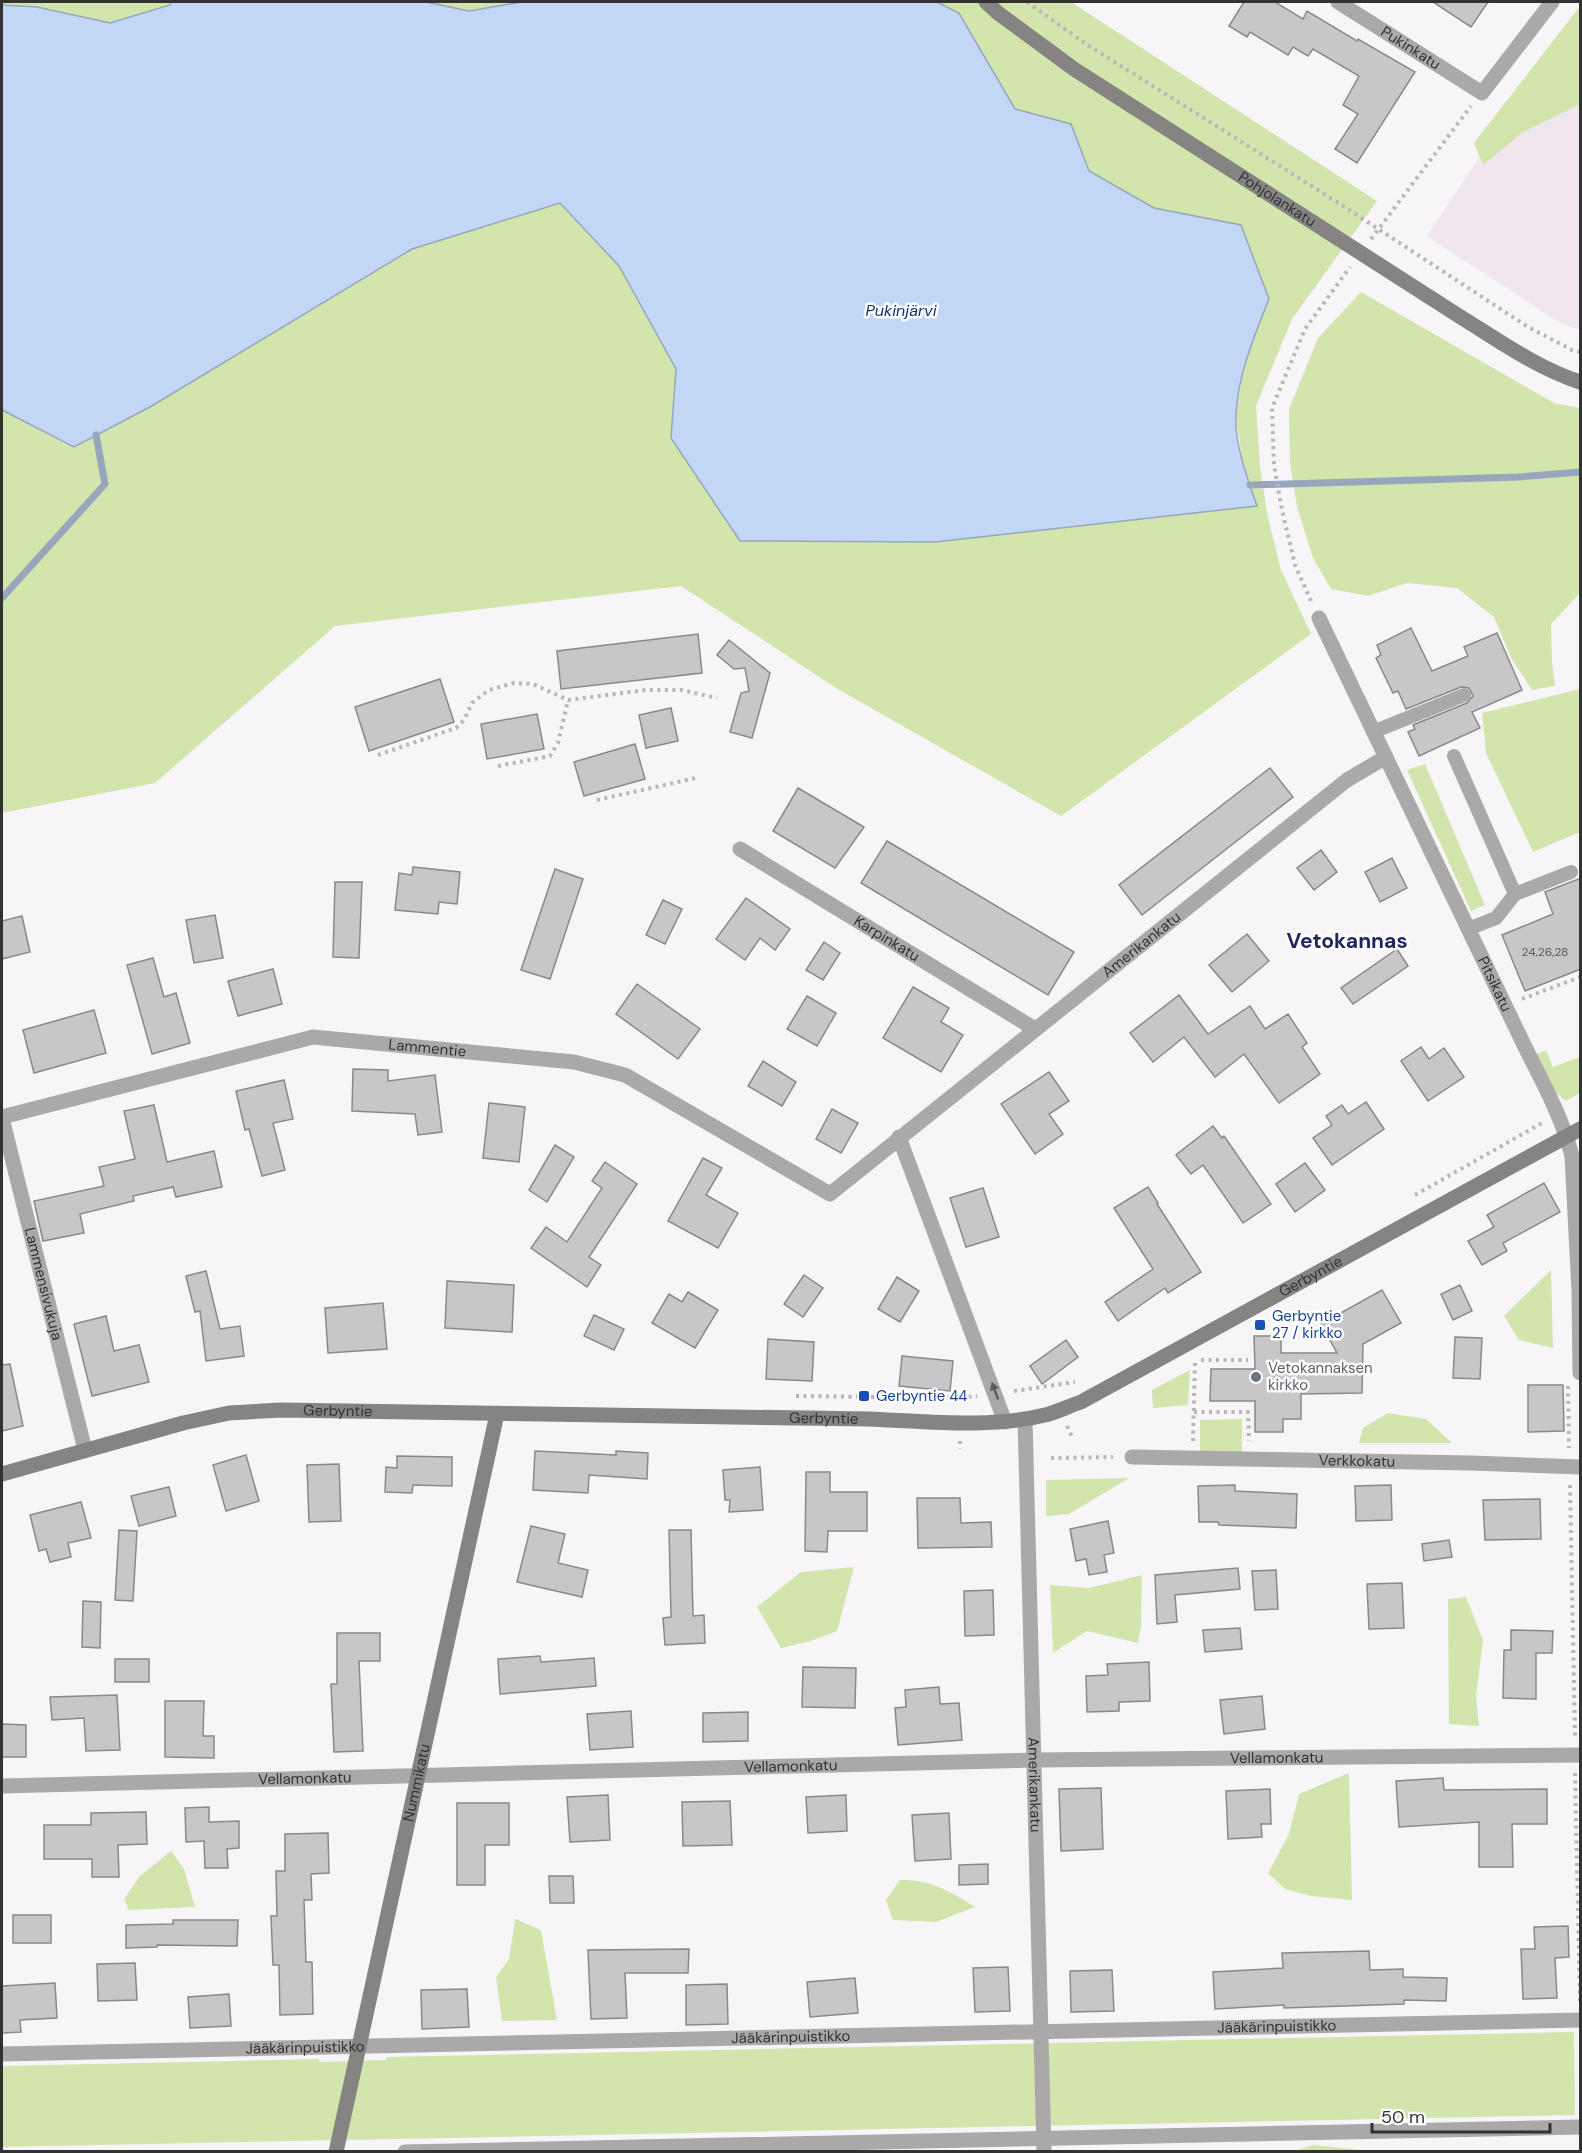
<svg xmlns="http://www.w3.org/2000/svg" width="1582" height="2153" viewBox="0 0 1582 2153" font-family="'DM Sans',sans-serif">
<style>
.built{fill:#efe6ee}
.green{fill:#d1e5ad}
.water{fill:#c2d7f6;stroke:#97a6bc;stroke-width:1.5}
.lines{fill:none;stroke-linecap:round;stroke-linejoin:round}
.stream{stroke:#97a6bc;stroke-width:7}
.building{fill:#c9c6c9;stroke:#8b888b;stroke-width:1.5}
.path{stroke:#b8b6b8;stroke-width:4;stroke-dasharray:3 4.5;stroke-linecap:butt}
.lane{stroke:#aaa8a8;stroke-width:14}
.street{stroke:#aaa8a8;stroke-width:15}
.secondary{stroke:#868383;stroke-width:15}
.oneway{fill:#5d5b5c}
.transit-dot{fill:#1a4fb4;stroke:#fff;stroke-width:2}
.worship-dot{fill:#6b7280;stroke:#fff;stroke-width:2}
.labels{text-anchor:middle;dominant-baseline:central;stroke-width:5;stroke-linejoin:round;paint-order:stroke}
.number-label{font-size:12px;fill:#585758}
.street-label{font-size:15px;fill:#333233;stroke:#fff}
.transit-label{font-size:15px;fill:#164399;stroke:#fff;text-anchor:start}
.worship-label{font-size:15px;fill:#5b616d;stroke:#fff;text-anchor:start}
.water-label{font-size:16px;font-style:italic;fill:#09316c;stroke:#fff}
.district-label{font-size:21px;font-weight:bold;fill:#22245d;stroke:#fff}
</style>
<rect width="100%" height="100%" fill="#f8f5f8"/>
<polygon class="built" points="1580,21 1580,330 1560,323 1427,236 1509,113"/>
<g class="green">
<polygon points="2,2 171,2 170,5 110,23 37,7 2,5"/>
<polygon points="426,2 522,2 469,11"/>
<polygon points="937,2 1071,2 1377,201 1292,319 1256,406 1260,466 1267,513 1281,570 1311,634 1061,816 836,688 681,586 335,626 155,783 2,813 2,410 150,407 412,249 560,203 619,266 676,369 671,438 740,541 935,542 1256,506 1242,459 1236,417 1244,363 1269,299 1241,225 1154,208 1089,171 1071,124 1015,109 959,13"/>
<polygon points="1580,6 1580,104 1523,132 1483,165 1474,143"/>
<polygon points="1361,292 1554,403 1580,408 1580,593 1551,624 1552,662 1555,686 1532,690 1511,658 1494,617 1457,588 1407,583 1368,596 1331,589 1313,558 1297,507 1290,463 1289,409 1318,338"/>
<polygon points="1580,689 1580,832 1533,852 1486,753 1482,713"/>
<polygon points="1425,764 1485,905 1471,911 1407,770"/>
<polygon points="1546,1050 1553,1067 1580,1057 1580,1093 1566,1101 1556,1093 1537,1054"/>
<polygon points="1551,1270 1553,1348 1519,1340 1504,1316"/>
<polygon points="1190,1370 1188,1405 1153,1408 1152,1390"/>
<polygon points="1388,1413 1426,1419 1452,1443 1359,1443 1363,1428"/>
<polygon points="1242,1419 1242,1452 1200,1453 1200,1420"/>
<polygon points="1129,1478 1069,1514 1046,1516 1046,1480"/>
<polygon points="854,1567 837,1631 811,1641 781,1648 757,1607 801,1572"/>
<polygon points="1142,1575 1141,1626 1138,1643 1087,1631 1053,1653 1050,1585 1089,1588"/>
<polygon points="1466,1597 1483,1640 1476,1697 1479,1726 1449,1724 1448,1599"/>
<polygon points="1349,1773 1352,1900 1311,1896 1285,1889 1268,1873 1289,1834 1299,1794"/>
<polygon points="171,1851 184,1869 195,1907 129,1910 124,1899 140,1876"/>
<path d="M900,1880c29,-1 52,12 75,27l-39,15 -43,-2 -7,-20z"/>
<polygon points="515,1919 541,1930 557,2020 502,2021 496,1977 509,1959"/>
<polygon points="1574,2032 1575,2115 2,2147 2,2066 319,2059 319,2062 386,2060 386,2057"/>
<polygon points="1313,2145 1361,2150 1361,2151 1294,2151"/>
</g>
<path class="water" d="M171,2h255l43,9 53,-9h415l22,11 56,96 56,15 18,47 65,37 87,17 28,74c-15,38 -31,75 -33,116 -2,28 12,65 21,91l-322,36 -195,-1 -69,-103 5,-69 -57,-103 -59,-63 -148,46 -262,158 -76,40 -72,-37v-405l35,2 73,16 60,-18z"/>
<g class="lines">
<g class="stream">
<polyline points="1250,485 1519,477 1580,472"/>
<polyline points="2,598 105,484 96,435"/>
</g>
</g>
<g class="building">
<polygon points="1244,2 1275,2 1303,19 1307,11 1357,41 1358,39 1415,72 1357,163 1335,149 1358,114 1343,105 1359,76 1313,49 1308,56 1293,47 1288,55 1250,32 1247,37 1229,26"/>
<polygon points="1433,2 1488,2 1471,27"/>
<polygon points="1411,628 1432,671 1468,656 1464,647 1497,633 1522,690 1472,712 1480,728 1419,756 1408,732 1415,729 1413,725 1467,703 1473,696 1469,688 1461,687 1406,709 1398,691 1393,693 1376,658 1381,655 1377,645"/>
<polygon points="698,634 702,673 561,689 557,651"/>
<polygon points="729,640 770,673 752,738 730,732 741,693 749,691 745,668 734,669 717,655"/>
<polygon points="440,679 454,722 369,751 355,707"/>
<polygon points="671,708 678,741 646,748 639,715"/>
<polygon points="537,714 544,749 487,759 481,724"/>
<polygon points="635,744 645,779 584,796 574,762"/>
<polygon points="1270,768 1293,797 1142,915 1119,885"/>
<polygon points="798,788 864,827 835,868 773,831"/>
<polygon points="887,841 1074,952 1048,995 861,883"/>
<polygon points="1321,850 1337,872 1314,890 1297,868"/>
<polygon points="1392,858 1407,888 1380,902 1365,872"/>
<polygon points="413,867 460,872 457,904 439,902 438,914 395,910 399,873 412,875"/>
<polygon points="555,869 583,879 550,979 521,970"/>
<polygon points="1581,878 1581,969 1525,991 1502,935 1553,914 1545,892"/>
<polygon points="335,882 362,882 359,958 333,957"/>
<polygon points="746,898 790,929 775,950 760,938 745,960 716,939"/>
<polygon points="663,900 682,909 665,944 646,935"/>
<polygon points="215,915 223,958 194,963 186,920"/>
<polygon points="22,916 30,952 2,959 2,921"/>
<polygon points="1247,934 1269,961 1232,992 1209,965"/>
<polygon points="824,942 840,953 823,980 806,970"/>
<polygon points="1397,949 1408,966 1353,1004 1341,988"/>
<polygon points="153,958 164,997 176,993 190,1043 152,1054 127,965"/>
<polygon points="273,969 282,1004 238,1016 228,981"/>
<polygon points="637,984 700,1029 678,1059 616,1014"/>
<polygon points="913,987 949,1008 941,1022 963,1035 941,1072 883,1038"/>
<polygon points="1179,995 1208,1034 1250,1006 1265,1029 1288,1014 1307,1043 1302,1047 1320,1074 1279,1103 1244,1054 1215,1077 1184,1037 1153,1062 1130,1033"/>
<polygon points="807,996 836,1013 817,1046 787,1029"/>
<polygon points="94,1010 106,1053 34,1073 23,1030"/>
<polygon points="1421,1047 1429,1059 1444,1048 1464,1077 1428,1101 1401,1061"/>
<polygon points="763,1061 796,1082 782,1106 748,1086"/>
<polygon points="353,1069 388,1070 388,1081 435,1075 442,1132 418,1135 415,1114 352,1111"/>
<polygon points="1049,1072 1069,1101 1049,1114 1063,1134 1035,1154 1001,1104"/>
<polygon points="284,1080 293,1119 273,1123 285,1170 262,1176 249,1129 245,1130 236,1091"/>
<polygon points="1366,1102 1384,1129 1332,1165 1313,1138 1332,1125 1326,1116 1342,1105 1348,1114"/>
<polygon points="489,1103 525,1107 519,1162 483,1158"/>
<polygon points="154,1105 167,1162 214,1151 222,1187 176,1197 173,1187 133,1196 134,1201 80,1214 84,1233 43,1241 34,1201 104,1186 99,1167 135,1159 124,1111"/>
<polygon points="832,1109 858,1123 841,1153 816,1139"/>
<polygon points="1213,1126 1222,1138 1224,1136 1271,1204 1243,1223 1203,1165 1191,1174 1176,1155"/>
<polygon points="555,1145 574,1157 547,1202 529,1190"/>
<polygon points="703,1158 722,1168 706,1195 738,1213 718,1248 668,1221"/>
<polygon points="605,1162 637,1184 589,1257 601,1265 587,1287 531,1248 546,1227 567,1242 602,1188 592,1181"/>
<polygon points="1305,1163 1325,1190 1295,1212 1276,1184"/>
<polygon points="1544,1183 1560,1212 1503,1243 1507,1251 1482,1265 1468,1241 1494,1227 1487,1215"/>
<polygon points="1148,1187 1158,1203 1157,1204 1201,1272 1168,1293 1165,1288 1118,1321 1105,1302 1153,1269 1114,1208"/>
<polygon points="983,1188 999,1237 966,1247 950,1198"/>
<polygon points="206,1271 220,1329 240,1326 244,1356 206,1361 200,1311 195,1312 186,1276"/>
<polygon points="804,1275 823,1288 803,1317 784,1304"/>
<polygon points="897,1277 919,1291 900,1322 878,1309"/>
<polygon points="447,1281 514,1285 512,1332 445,1328"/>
<polygon points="1460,1285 1472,1311 1453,1320 1441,1294"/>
<polygon points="1382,1290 1401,1323 1363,1344 1362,1393 1301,1394 1301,1419 1283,1419 1283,1432 1255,1432 1255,1401 1210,1401 1211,1369 1255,1369 1254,1336 1281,1336 1281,1353 1337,1353 1321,1324"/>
<polygon points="688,1292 718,1310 695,1348 652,1323 669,1294 682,1302"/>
<polygon points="383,1303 387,1349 328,1353 325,1308"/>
<polygon points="594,1315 624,1329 614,1350 584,1336"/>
<polygon points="106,1316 114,1351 139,1345 149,1382 92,1396 74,1324"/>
<polygon points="1455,1337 1482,1338 1480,1379 1453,1378"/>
<polygon points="768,1339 814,1342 812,1381 766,1379"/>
<polygon points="1066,1340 1078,1357 1042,1384 1030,1366"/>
<polygon points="902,1356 953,1361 950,1391 899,1386"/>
<polygon points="10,1364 23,1426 2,1431 2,1365"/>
<polygon points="1528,1385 1563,1385 1564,1431 1528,1432"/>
<polygon points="535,1451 616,1455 616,1451 648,1453 647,1479 589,1475 588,1493 533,1490"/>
<polygon points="246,1455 259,1501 226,1511 213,1465"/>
<polygon points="397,1456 452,1457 452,1486 413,1485 412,1493 385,1492 386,1467 397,1468"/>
<polygon points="339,1464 341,1521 309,1522 307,1465"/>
<polygon points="760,1467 763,1510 729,1512 730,1500 725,1500 723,1470"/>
<polygon points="806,1472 830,1472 830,1492 867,1492 867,1531 828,1531 827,1552 805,1551"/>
<polygon points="1235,1485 1235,1491 1297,1494 1296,1528 1219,1525 1218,1522 1199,1522 1198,1486"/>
<polygon points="1391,1485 1392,1520 1356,1521 1355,1486"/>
<polygon points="169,1487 176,1516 139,1526 131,1496"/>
<polygon points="917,1498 960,1498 961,1523 991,1522 992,1547 918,1548"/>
<polygon points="1540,1499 1541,1539 1485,1540 1483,1500"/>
<polygon points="81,1502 91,1538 68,1543 71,1557 50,1562 46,1549 39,1551 30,1515"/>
<polygon points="1108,1521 1114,1553 1104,1555 1107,1572 1089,1575 1086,1559 1076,1561 1070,1529"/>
<polygon points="531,1526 565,1534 558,1563 588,1570 582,1597 517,1582"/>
<polygon points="119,1530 137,1531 133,1601 115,1600"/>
<polygon points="669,1530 691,1530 693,1616 704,1615 705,1643 665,1645 663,1618 671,1617"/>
<polygon points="1449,1540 1452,1557 1424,1561 1422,1544"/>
<polygon points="1238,1568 1240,1589 1175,1595 1177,1622 1157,1624 1155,1575"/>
<polygon points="1276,1570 1278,1609 1255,1610 1252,1571"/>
<polygon points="1402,1583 1404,1628 1369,1629 1367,1584"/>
<polygon points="993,1590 994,1635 965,1636 964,1591"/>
<polygon points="83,1601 101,1602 100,1648 82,1647"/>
<polygon points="1240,1628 1242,1649 1205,1652 1203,1630"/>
<polygon points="1511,1630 1553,1631 1552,1653 1536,1653 1536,1699 1503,1698 1504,1650 1511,1650"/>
<polygon points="337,1633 380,1633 380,1661 359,1661 363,1751 334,1752 331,1684 337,1684"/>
<polygon points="540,1656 541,1662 594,1658 596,1686 500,1694 498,1659"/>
<rect x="115" y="1659" width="34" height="23"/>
<polygon points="1149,1662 1150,1701 1119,1702 1119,1711 1087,1712 1086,1676 1108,1675 1107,1664"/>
<polygon points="803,1667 856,1668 855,1708 802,1707"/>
<polygon points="939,1687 940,1704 959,1703 962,1740 898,1745 895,1708 906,1707 905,1690"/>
<polygon points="117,1695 120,1750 86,1751 84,1718 52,1720 50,1697"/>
<polygon points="1262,1696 1265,1729 1224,1734 1220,1700"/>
<polygon points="165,1701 204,1701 203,1736 214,1736 214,1758 165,1757"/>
<polygon points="631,1711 633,1747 590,1750 587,1714"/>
<polygon points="748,1712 748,1741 703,1742 703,1713"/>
<polygon points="2,1724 26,1725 26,1757 2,1757"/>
<polygon points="1443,1778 1444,1790 1547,1789 1547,1824 1512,1824 1513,1867 1479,1867 1479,1822 1399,1827 1396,1781"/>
<polygon points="1101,1788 1103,1849 1061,1851 1059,1789"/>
<polygon points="1270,1789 1271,1824 1261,1824 1262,1837 1228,1839 1226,1791"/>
<polygon points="608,1795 610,1840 570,1842 567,1797"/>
<polygon points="846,1795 847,1831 808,1833 806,1797"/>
<polygon points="730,1801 732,1845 683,1846 682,1802"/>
<polygon points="457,1803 509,1803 509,1845 485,1845 485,1885 457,1885"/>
<polygon points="209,1807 209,1822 239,1821 239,1848 227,1849 228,1868 205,1868 204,1841 186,1842 185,1808"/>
<polygon points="146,1812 147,1844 118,1845 119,1877 92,1877 92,1859 44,1859 44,1825 91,1825 91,1813"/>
<polygon points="949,1813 951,1859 915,1861 912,1815"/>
<polygon points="328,1833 329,1873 311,1874 312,1900 304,1900 306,1962 312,1962 313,2014 280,2015 279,1965 273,1965 271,1916 277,1916 276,1871 285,1871 285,1834"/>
<polygon points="988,1864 988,1884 959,1885 959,1865"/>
<polygon points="549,1876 573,1876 574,1903 550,1903"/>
<rect x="13" y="1915" width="38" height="28"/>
<polygon points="173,1920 238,1920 237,1946 157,1945 157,1947 126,1948 126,1925 173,1924"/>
<polygon points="1568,1926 1569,1957 1555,1958 1557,1998 1523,1999 1521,1949 1535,1949 1534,1927"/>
<polygon points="689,1949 688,1973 625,1973 627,2018 591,2019 588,1950"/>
<polygon points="1369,1951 1370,1970 1403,1969 1403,1977 1447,1978 1446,2001 1404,2000 1404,2004 1284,2008 1284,2005 1215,2009 1213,1972 1283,1968 1282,1953"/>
<polygon points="135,1963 137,2000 98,2001 97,1964"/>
<polygon points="1008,1967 1010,2011 975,2012 973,1968"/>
<polygon points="1112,1970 1114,2011 1071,2012 1070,1971"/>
<polygon points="855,1978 858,2013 810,2017 807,1982"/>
<polygon points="55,1983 57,2018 20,2020 21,2032 2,2033 2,1986"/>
<polygon points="727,1984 728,2024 686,2025 686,1985"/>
<polygon points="467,1989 469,2027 422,2029 421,1990"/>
<polygon points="229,1994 231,2026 190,2028 188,1997"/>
</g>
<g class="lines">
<g class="path">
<polyline points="1027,2 1086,44 1337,202 1528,327 1572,350 1580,352"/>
<polyline points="1371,239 1471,106"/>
<polyline points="1311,601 1295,565 1282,510 1274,465 1272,408 1305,329 1350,267"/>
<polyline points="378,755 456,728 464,720 472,703 489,690 514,683 533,684 568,700 646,690 681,690 717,698"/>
<polyline points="498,766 550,756 558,743 568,700"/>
<polyline points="597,800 696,778"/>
<polyline points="1522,999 1580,977"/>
<polyline points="1415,1195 1542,1123"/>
<polyline points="1201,1360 1248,1360"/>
<polyline points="1568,1386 1569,1448"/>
<polyline points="1014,1391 1075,1382"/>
<polyline points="796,1396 960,1398 977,1396"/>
<polyline points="1194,1412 1248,1412 1249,1441"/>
<polyline points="1067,1426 1072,1437"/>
<polyline points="960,1441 960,1449"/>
<polyline points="1193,1441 1195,1362"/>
<polyline points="1051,1458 1113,1457"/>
<polyline points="1570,1485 1575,1736"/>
<polyline points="1575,1773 1580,2003"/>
</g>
<g class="lane">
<polyline points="1373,732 1464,695"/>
<polyline points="1454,756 1515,894"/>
<polyline points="1468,929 1496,918 1515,894 1571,872"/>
</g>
<g class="street">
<path id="s1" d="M1338,2l144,91 70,-91"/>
<path id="s2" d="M1319,618l206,429c18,36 37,70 47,109l7,135 1,82"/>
<path id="s3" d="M740,849l295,180"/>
<path id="s4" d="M2,1117l311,-80 10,1 251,24 51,13 205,119 517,-414 39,-23"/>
<path id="s5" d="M2,1118l83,332"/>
<polyline points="899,1137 1005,1422"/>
<path id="s6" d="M1025,1419l19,733"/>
<path id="s7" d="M1132,1457l339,6 109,4"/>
<path id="s8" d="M2,1786l1033,-26 545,-5"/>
<path id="s9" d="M2,2054l1578,-34"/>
<polyline points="405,2152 1580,2127"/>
</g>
<g class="secondary">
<path id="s10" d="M986,2l12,11 76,56 385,247c39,24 78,52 121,66"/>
<path id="s11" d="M2,1474l181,-51 46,-10 52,-3 587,9c58,2 120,10 177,-4 12,-3 24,-9 36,-13l499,-273"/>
<path id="s12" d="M336,2152l161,-738"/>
</g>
</g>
<defs><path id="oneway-solid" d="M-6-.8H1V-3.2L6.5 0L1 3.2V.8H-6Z" transform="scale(1.5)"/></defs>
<use class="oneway" href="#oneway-solid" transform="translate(995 1391) rotate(-110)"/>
<g class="transit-dot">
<rect x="1254" y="1319" width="12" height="12" rx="3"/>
<rect x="858" y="1390" width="12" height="12" rx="3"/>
</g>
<circle class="worship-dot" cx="1256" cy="1377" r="6"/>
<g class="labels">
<g class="number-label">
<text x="1545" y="952">24,26,28</text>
</g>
<g class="street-label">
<text stroke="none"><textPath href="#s1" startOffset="86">Pukinkatu</textPath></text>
<text stroke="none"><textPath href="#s10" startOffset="352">Pohjolankatu</textPath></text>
<text stroke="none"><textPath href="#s3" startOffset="172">Karpinkatu</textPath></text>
<text stroke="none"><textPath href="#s4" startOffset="1272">Amerikankatu</textPath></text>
<text stroke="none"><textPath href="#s2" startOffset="406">Pitsikatu</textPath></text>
<text stroke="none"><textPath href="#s4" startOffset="436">Lammentie</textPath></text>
<text stroke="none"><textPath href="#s11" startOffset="1352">Gerbyntie</textPath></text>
<text stroke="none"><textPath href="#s5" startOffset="171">Lammensivukuja</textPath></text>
<text stroke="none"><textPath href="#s11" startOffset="344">Gerbyntie</textPath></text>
<text stroke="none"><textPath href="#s11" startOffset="830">Gerbyntie</textPath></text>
<text stroke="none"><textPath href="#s7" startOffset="225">Verkkokatu</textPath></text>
<text stroke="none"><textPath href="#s8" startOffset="1275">Vellamonkatu</textPath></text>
<text stroke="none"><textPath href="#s8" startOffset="789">Vellamonkatu</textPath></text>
<text stroke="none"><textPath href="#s8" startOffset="303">Vellamonkatu</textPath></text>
<text stroke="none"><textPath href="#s12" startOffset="378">Nummikatu</textPath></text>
<text stroke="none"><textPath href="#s6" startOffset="366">Amerikankatu</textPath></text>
<text stroke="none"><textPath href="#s9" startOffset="1275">Jääkärinpuistikko</textPath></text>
<text stroke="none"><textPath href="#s9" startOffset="789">Jääkärinpuistikko</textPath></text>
<text stroke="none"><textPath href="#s9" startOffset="303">Jääkärinpuistikko</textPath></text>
</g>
<g class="transit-label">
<text x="1272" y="1316">Gerbyntie<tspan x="1272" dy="17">27 / kirkko</tspan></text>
<text x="876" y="1396">Gerbyntie 44</text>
</g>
<g class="worship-label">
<text x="1268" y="1368">Vetokannaksen<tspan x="1268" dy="17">kirkko</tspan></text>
</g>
<g class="water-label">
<text x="901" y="310">Pukinjärvi</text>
</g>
<g class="district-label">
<text x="1347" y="941">Vetokannas</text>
</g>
</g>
<rect width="1582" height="2153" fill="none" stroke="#333233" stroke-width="6"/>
<path d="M1372 2123v9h178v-9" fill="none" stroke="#333233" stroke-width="3"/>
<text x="1381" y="2123" font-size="18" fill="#333233" stroke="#ffffff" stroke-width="4.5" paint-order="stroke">50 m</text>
</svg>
